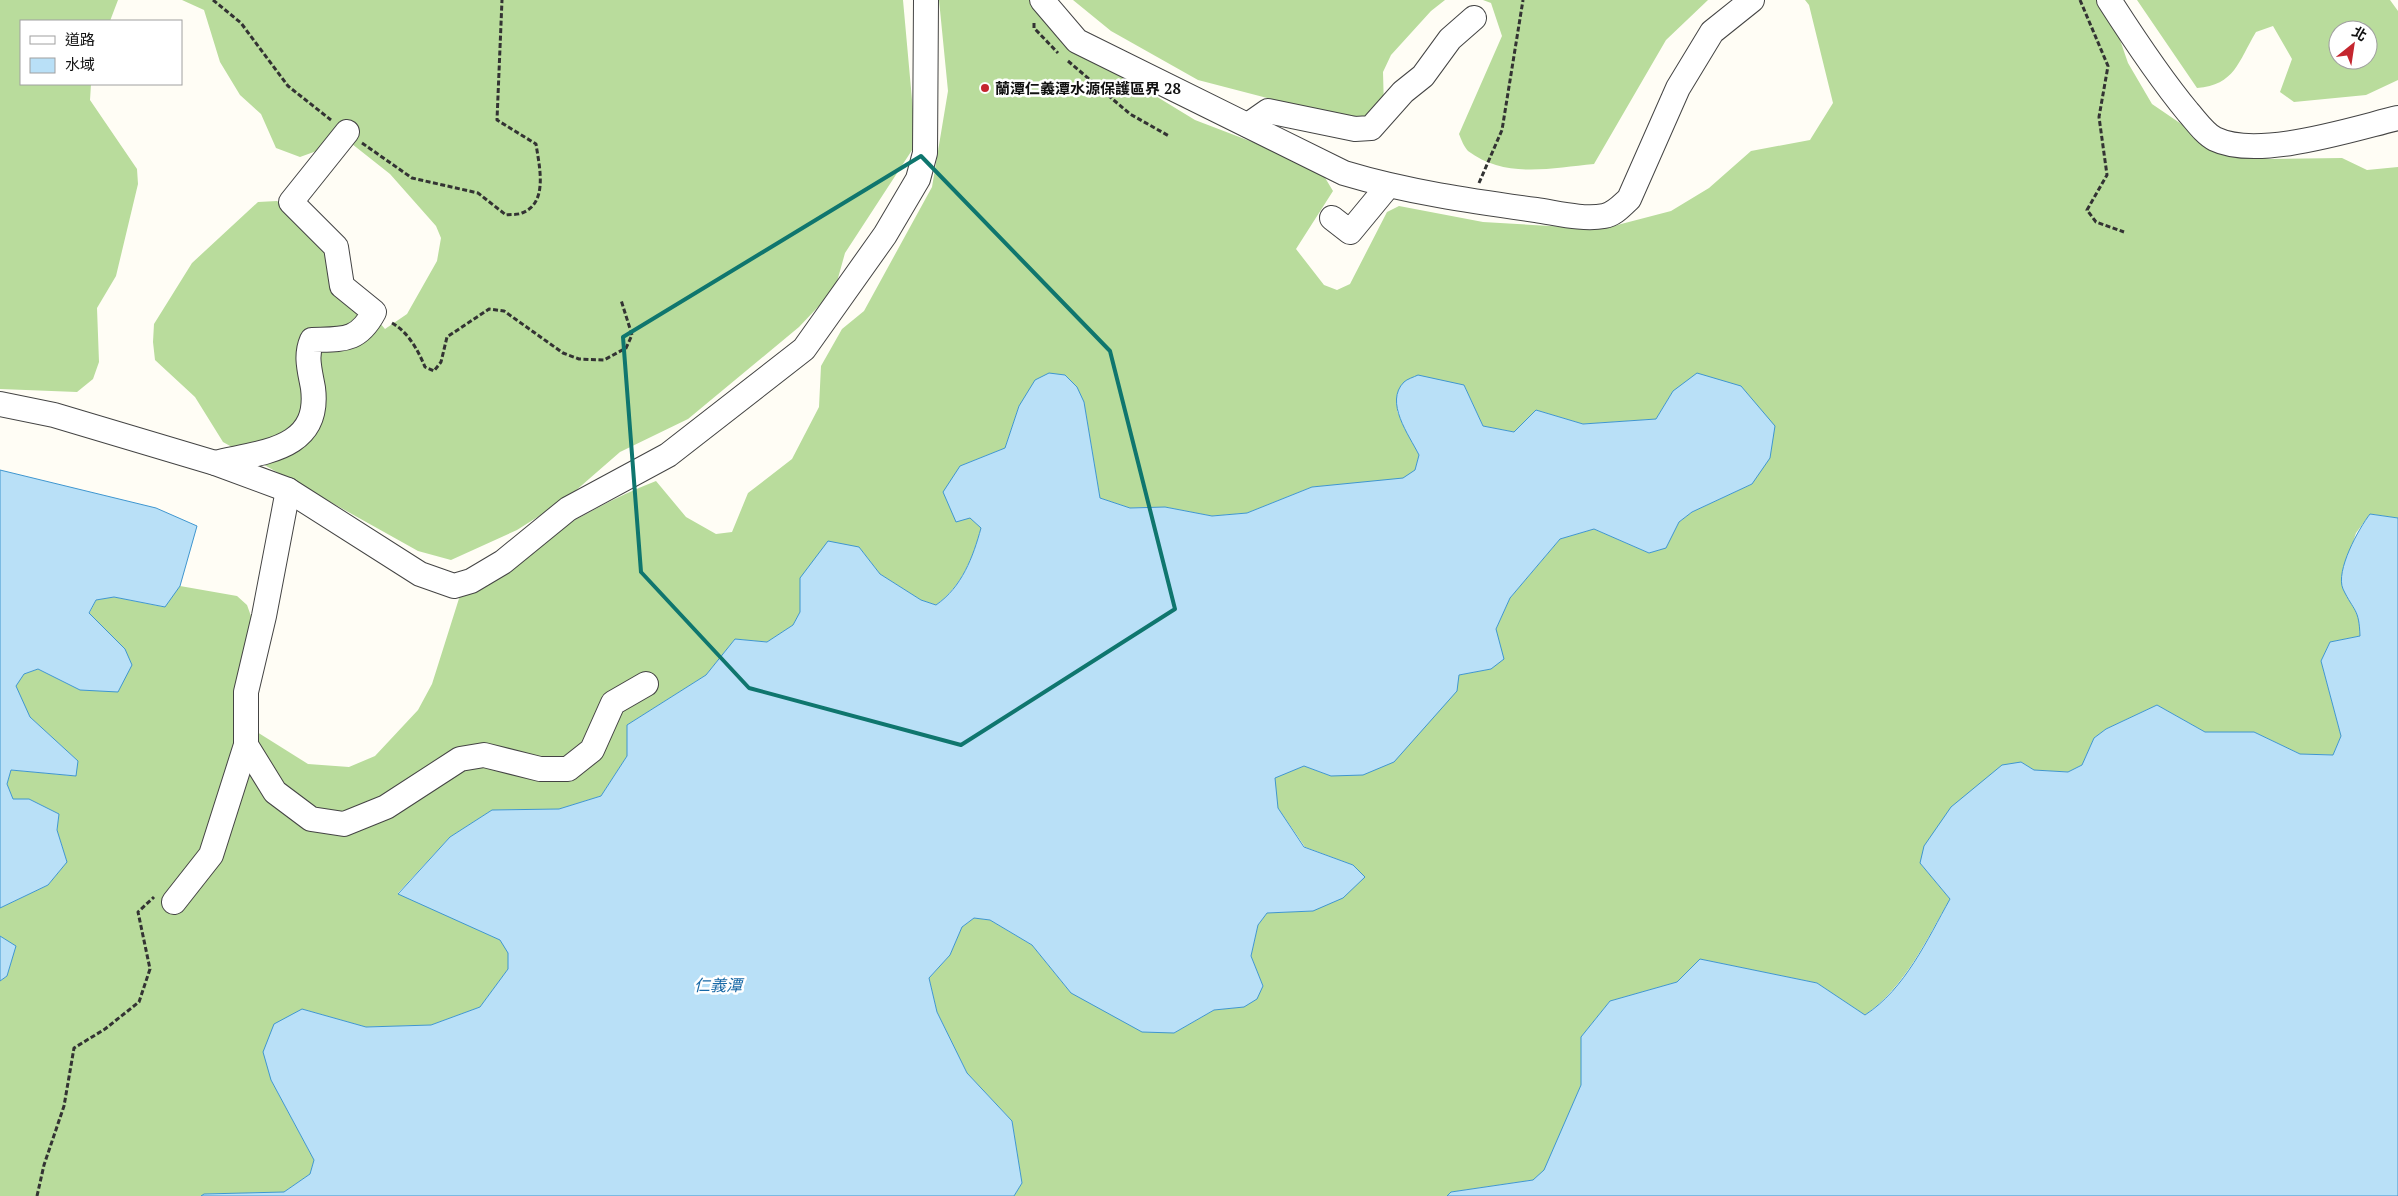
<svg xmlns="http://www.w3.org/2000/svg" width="2398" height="1196" viewBox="0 0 2398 1196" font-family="'PT Serif','Noto Sans TC',serif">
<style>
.forest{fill:#b9dc9c;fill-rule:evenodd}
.water{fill:#b9e0f7;stroke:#3f96cf}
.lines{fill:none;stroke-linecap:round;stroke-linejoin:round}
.minor-casing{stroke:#444;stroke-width:26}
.path{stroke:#333;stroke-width:3;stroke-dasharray:5 2.5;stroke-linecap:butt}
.minor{stroke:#fff;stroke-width:24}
.marked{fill:none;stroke:#0f766e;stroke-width:4;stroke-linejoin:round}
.poi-dot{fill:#c4262e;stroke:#fff;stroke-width:2}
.labels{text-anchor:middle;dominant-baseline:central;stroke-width:5;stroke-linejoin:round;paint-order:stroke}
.poi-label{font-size:15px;font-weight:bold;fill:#111;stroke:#fff;text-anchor:start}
.water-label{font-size:16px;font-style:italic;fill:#1768a6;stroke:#fff}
</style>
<rect width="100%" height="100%" fill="#fffdf5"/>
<g class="forest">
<polygon points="0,0 118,0 110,21 21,21 21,84 91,84 90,100 137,169 138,184 116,276 97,308 99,362 93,379 77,392 0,389"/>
<polygon points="182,0 903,0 916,144 845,253 835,289 799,327 688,419 620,452 566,499 517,530 451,560 418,551 223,442 195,397 155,360 153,342 154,324 192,263 258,202 277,201 320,234 334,269 385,329 407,314 437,261 441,238 436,226 390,174 347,140 300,157 276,148 261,114 240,95 220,62 204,10"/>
<path d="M939,0h98l58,59 100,61 104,40 25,16 9,15 -37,58 28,36 13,5 13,-6 37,-72 12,-6 84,16 119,7 69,-18 38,-23 42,-37 59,-11 23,-37 -24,-98 -4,-5h298l6,8 19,55 24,41 63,43 55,12 72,-1 25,12 31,-3v351l-28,-4 -14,19 -13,39 -1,15 17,28 1,21 -30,6 -9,19 20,75 -8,19 -33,-1 -46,-22h-49l-48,-27 -51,24 -12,9 -12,27 -14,7 -34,-2 -13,-8 -101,101 30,36c-24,41 -45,88 -85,116l-48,-32 -117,-24 -23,23 -67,19 -29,36v48l-36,85 -12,10 -82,12 -4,4h-433l8,-13 -10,-62 -45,-48 -30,-61 -8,-34 21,-23 12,-28 12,-9 16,2 42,25 39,48 103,40 40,-23 29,-3 20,-21 -12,-30 7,-31 9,-12 46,-2 40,-46 -48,-18 -27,-39 -4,-30 30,-12 27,10 128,-101 32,-6 5,-40 14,-31 50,-59 34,-10 55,24 16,-5 14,-26 13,-10 60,-28 -79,-93 -17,28 -73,5 -47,-14 -22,22 -31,-6 -19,-41 -67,26 22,44 -4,15 -12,9 -91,8 -65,26 -35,3 -47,-9 -35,1 -30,-10 -16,-96 -65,4 -14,42 -45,18 10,51 11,11c-8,29 -19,58 -45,77l-15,-5 -41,-26 -21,-27 -59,31v34l-7,13 -26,17 -32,-3 -29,36 -79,50v31l-26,40 -42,13 -67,1 -42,27 -52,56 102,47 9,13 -1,16 -28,38 -49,18 -65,2 -64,-18 -31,71 43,80 -4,14 -26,18 -79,2 -4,2h-201v-215l7,-5 8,-30 -15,-10v-28l48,-23 19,-23 -10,-32 2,-16 -30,-15h-16l-6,-15 4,-14 64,6 3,-15 -48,-44 -15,-30 9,-13 14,-5 42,21 45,-41 -36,-35 7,-14 18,-3 50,10 16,-21 57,10 10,9 5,14 5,113 51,32 41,3 26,-11 43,-46 14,-26 30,-95c63,-39 125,-81 194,-108l30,36 30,17 16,-2 16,-39 44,-34 27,-52 2,-41 21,-37 22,-18 68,-124 16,-96z"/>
<polygon points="1073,0 1445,0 1431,11 1391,55 1383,72 1384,109 1374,126 1198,80 1111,31"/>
<path d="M1483,0h225l-42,40 -72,124c-43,4 -89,15 -126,-13 -4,-4 -7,-12 -9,-17l43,-98 -11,-33z"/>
<path d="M2137,0h253l8,11v69l-32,15 -72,7 -14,-10 12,-33 -19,-33 -17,6c-18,30 -21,53 -59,56zM2338,30h30v30h-30z"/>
</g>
<g class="water">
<path d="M1049,373l16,2 12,12 7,15 16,96 30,10 35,-1 47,9 35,-3 65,-26 91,-9 12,-8 4,-15c-10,-20 -35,-53 -15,-73 3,-3 10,-5 14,-7l46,10 19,41 31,6 22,-22 47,14 73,-5 17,-28 24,-18 44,13 34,40 -5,32 -18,26 -60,28 -13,10 -13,26 -17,5 -55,-24 -34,10 -50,59 -14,31 8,30 -13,10 -32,6 -2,16 -63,71 -31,13 -32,1 -27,-10 -29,12 3,30 26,39 49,18 12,12 -22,21 -30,13 -46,2 -9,12 -7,31 12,30 -6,13 -13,8 -30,3 -40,23 -32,-1 -71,-39 -39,-48 -42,-25 -16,-2 -12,9 -12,28 -21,23 8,34 30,61 45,48 10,62 -8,13h-813l3,-2 80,-2 26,-18 4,-14 -43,-80 -8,-28 11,-28 28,-15 64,18 65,-2 49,-18 28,-38v-16l-8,-13 -102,-46 52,-57 42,-27 67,-1 42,-13 26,-40v-31l79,-50 29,-36 32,3 26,-17 7,-13v-34l28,-37 31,6 21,27 41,26 15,5c26,-18 37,-48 45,-77l-11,-10 -14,4 -13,-30 17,-26 45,-18 14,-42 16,-26z"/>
<polygon points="0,470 156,508 197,526 180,586 165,607 114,597 96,600 89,613 125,649 132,665 118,692 80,690 38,669 24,674 16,686 30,717 78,761 76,776 11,770 7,784 13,799 29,799 59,814 57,830 67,862 48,885 0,908"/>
<path d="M2370,514l28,4v678h-951l4,-4 82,-12 11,-10 37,-85v-48l29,-36 67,-19 23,-23 117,24 48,32c40,-26 62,-75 85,-116l-30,-36 4,-17 27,-39 51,-42 19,-3 13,8 34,2 14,-7 12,-27 12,-9 51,-24 48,27h49l46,22 33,1 8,-19 -20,-75 9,-19 30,-6c-1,-28 -6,-24 -17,-47 -8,-18 16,-61 27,-75z"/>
<polygon points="0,936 16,946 7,976 0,981"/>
</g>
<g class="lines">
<defs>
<g id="minor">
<path d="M1042,0l35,41 267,132c63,19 127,28 192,37 21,3 47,10 68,6 11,-2 17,-10 25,-17l49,-111 34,-56 40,-32"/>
<path d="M2109,0c25,39 50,77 79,112 8,9 17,22 27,27 43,21 137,-10 183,-21"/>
<polyline points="1248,125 1268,111 1355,129 1371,128 1403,92 1423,76 1450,39 1474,18"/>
<polyline points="1332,218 1350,232 1388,186"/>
<polyline points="0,404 54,415 215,463 288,490 420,574 454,586 471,581 503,562 568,509 668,455 804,349 885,235 918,179 925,153 926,0"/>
<path d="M215,463c45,-11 106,-12 98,-75 -3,-17 -8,-32 -1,-48 31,-1 46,2 62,-28l-32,-26 -6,-39 -45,-45 56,-70"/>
<polyline points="288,490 264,616 246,692 246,745 275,792 311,819 344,824 386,807 460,759 484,755 540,769 568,769 592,750 613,703 646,684"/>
<polyline points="174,902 211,855 246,745"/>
</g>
</defs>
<use href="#minor" class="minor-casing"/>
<g class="path">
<polyline points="213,0 241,23 288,86 331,120"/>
<polyline points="2080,0 2108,66 2099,117 2107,175 2087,210 2096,222 2124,232"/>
<polyline points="1034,23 1034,28 1058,53"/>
<polyline points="1068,61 1130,114 1169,136"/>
<path d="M362,143l50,35 66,15 28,22c5,-1 12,0 16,-2 27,-10 17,-48 14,-69l-39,-24 5,-120"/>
<polyline points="1479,183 1502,130 1523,0"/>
<path d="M392,323c16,9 26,27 33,44l9,4 7,-9 6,-25 42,-28 15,2 59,42 16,6 25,1 22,-12 6,-13 -11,-35"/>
<polyline points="37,1196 44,1165 64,1106 74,1048 105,1029 139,1002 150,969 138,912 154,897"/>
</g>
<use href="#minor" class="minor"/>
</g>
<path class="marked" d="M921,156l189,195 65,258 -214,136 -212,-57 -108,-116 -18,-235z"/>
<circle class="poi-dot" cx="985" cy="88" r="5"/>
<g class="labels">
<g class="poi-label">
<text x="995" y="88">蘭潭仁義潭水源保護區界 28</text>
</g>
<g class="water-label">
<text x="718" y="985">仁義潭</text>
</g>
</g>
<rect x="20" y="20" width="162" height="65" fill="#ffffff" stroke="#a0a0a0"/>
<rect x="30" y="36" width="25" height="8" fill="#ffffff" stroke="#a0a0a0"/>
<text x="65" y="45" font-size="15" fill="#111111">道路</text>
<rect x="30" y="58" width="25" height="15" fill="#b9e0f7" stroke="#a0a0a0"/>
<text x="65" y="70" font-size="15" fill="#111111">水域</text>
<g transform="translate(2353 45) rotate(30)"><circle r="24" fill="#ffffff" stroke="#a0a0a0"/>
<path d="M0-4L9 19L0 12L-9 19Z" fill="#c4262e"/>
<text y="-8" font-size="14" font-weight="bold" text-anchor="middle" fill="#111111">北</text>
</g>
</svg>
